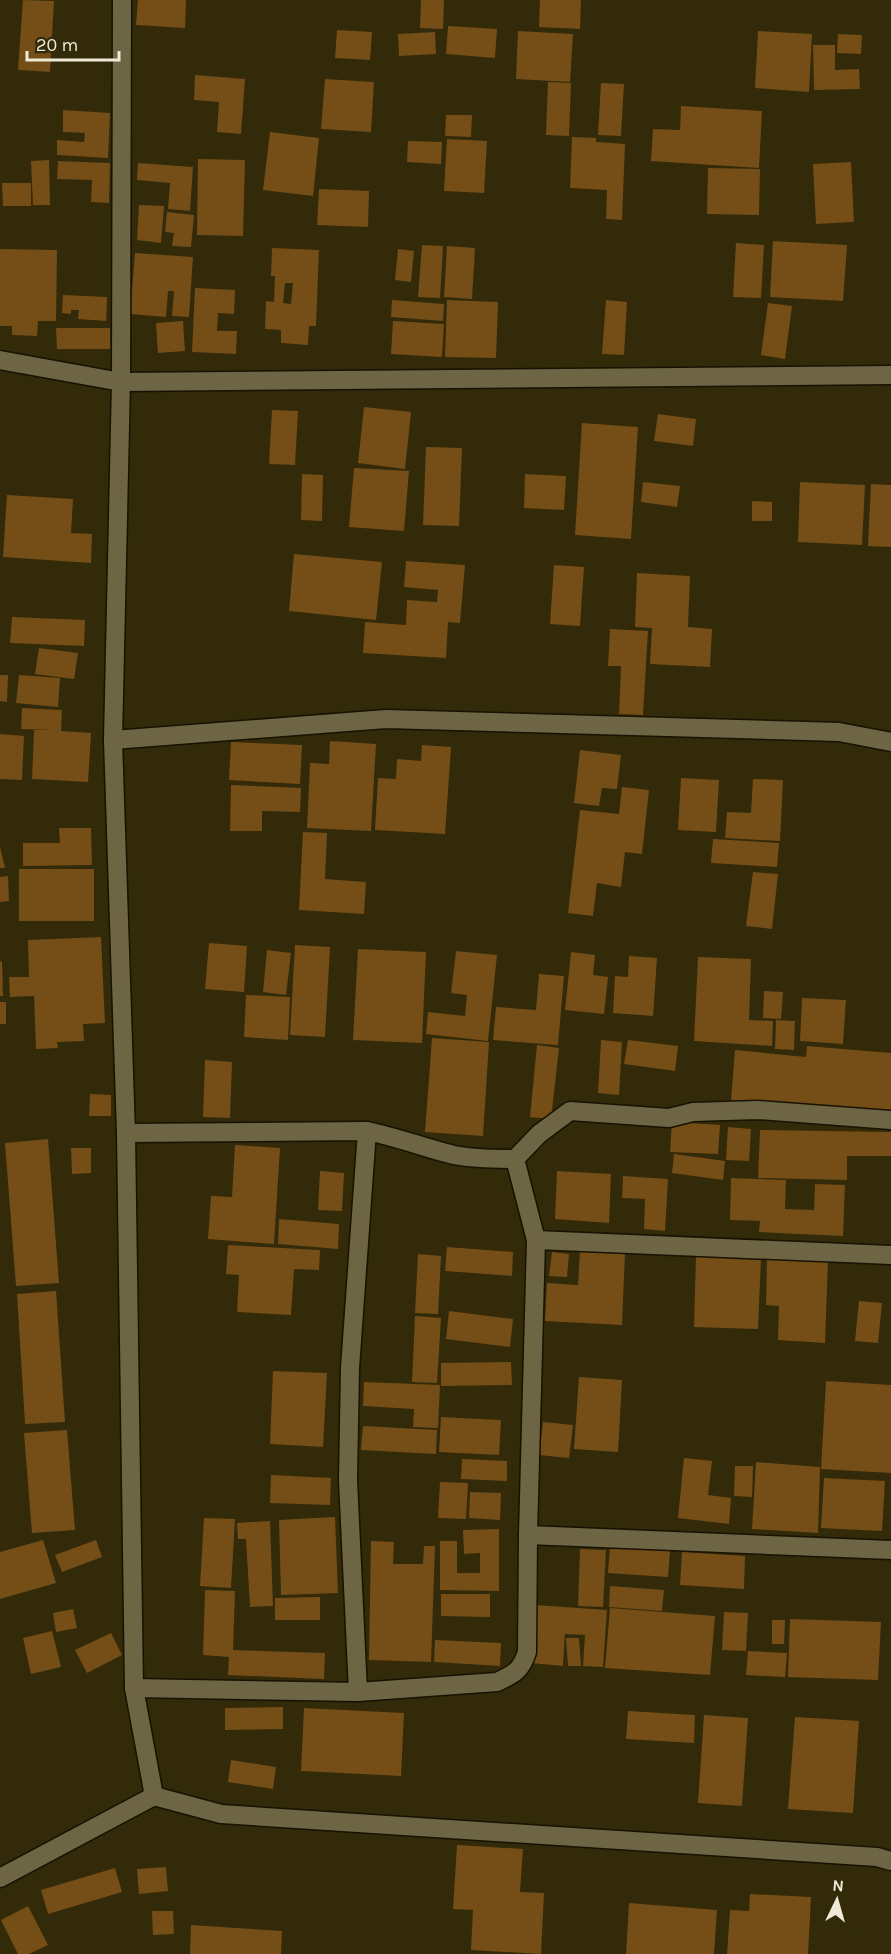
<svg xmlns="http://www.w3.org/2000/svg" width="891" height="1954" viewBox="0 0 891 1954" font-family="Karla,sans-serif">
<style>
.building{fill:#754d17;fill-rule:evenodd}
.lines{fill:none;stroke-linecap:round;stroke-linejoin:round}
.minor-casing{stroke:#181200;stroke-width:21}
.minor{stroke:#6d6544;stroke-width:18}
</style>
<rect width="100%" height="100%" fill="#322a09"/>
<g class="building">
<polygon points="23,0 54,1 50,72 18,70"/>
<polygon points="138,0 186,0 185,28 136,25"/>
<polygon points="421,0 444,0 443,29 420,28"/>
<polygon points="540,0 581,0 580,29 539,27"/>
<polygon points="448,26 497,29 495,58 446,54"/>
<polygon points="337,30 372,32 370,60 335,58"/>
<polygon points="518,31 573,34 570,82 516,79"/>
<polygon points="758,31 812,34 809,92 755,88"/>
<polygon points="435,32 436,54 399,56 398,34"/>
<polygon points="838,34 862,35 861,54 837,53"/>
<polygon points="813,45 835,45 835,70 859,69 860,89 814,90"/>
<polygon points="195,75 245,79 241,134 217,132 219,102 194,100"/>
<polygon points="325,79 374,82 371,132 321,129"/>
<polygon points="548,82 571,83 569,136 546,135"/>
<polygon points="601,83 624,84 621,136 598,135"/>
<polygon points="681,106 762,111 759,168 651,161 653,129 680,130"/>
<polygon points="63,110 110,113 108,158 57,155 57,140 84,142 85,133 63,132"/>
<polygon points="446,115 472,115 471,137 445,136"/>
<polygon points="270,132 319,138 313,196 263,190"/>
<polygon points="572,137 596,138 596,142 625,144 622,220 606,219 607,190 570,188"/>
<polygon points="447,139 487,141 484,193 444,191"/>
<polygon points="408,141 442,142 441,164 407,162"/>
<polygon points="198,159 245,160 243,236 197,235"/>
<polygon points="49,160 50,205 33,205 31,161"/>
<polygon points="58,161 110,163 109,203 91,202 92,180 57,179"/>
<polygon points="851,162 854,222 816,224 813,164"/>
<polygon points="138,163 193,167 190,211 168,209 170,183 137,180"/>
<polygon points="708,168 760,169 759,215 707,214"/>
<polygon points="2,183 31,183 31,206 3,206"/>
<polygon points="319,189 369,191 368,227 317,225"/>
<polygon points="139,205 164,206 161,243 137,240"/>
<polygon points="167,212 194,215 191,247 172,246 174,233 165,232"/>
<polygon points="773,241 847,245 843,301 770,297"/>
<polygon points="736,243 764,245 761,298 733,297"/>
<polygon points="422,245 443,246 440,298 418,297"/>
<polygon points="447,246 475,248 472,299 444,297"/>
<path d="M272,248l47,2 -3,76h-7l-1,19 -27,-2v-13l-16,-1 1,-28 8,1 1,-26h-4zM285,283h8l-2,21 -8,-1z"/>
<polygon points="0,249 57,250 56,321 38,321 37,336 12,335 12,326 0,326"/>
<polygon points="398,249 414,251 411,282 395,280"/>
<polygon points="135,253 193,257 189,317 172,316 174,291 168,291 166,317 130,314"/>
<polygon points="195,288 235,290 234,314 218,313 217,331 237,331 236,354 192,352"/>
<polygon points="63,295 107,297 106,321 78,319 79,310 71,310 71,314 62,313"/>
<polygon points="392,300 444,304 443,321 391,317"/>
<polygon points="447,300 498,302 496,358 445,357"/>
<polygon points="606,300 627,302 624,355 602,354"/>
<polygon points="768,303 792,306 785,359 761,355"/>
<polygon points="183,321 185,351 158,353 156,323"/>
<polygon points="393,321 444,324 442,357 391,354"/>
<polygon points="56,328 110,328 110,349 57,349"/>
<polygon points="364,407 411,412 405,469 358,463"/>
<polygon points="272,410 298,411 295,465 269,464"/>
<polygon points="658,414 696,419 693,446 654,441"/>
<polygon points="582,423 638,427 631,539 575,535"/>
<polygon points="426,447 462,448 459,526 423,525"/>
<polygon points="354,468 409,471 404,531 349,527"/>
<polygon points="302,474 323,475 322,521 301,520"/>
<polygon points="525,474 566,476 564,510 524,508"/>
<polygon points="643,482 680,486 677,507 641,502"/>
<polygon points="800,482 865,485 862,545 798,542"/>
<polygon points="871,484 891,485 891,547 868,546"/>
<polygon points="7,495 73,499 71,533 92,534 91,563 3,557"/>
<polygon points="752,501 772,502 772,521 752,521"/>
<polygon points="294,554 382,562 376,620 289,611"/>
<polygon points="406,561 465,565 460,623 448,622 446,658 363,653 365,622 406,625 407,600 437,602 438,590 404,587"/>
<polygon points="554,565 584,567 580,626 550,624"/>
<polygon points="637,573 690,576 688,627 712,629 710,667 650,664 652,628 635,627"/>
<polygon points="12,617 85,620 84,646 10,643"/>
<polygon points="610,629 648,631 643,715 619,714 621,666 608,666"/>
<polygon points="39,648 78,653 74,679 35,674"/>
<polygon points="0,675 8,675 7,702 0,701"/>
<polygon points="19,675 60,678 58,707 16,703"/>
<polygon points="22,708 62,710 61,731 91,733 88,782 32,779 34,730 54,730 21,729"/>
<polygon points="0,734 24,736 22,780 0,779"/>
<polygon points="330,741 376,744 371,831 307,828 310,763 329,764"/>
<polygon points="231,742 302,745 300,784 229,780"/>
<polygon points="422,745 451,747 445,834 375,830 378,778 396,779 397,759 421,761"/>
<polygon points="580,750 621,755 617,789 602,788 599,806 574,803"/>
<polygon points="681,778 719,780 716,832 678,830"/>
<polygon points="753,779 783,780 780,841 725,838 727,812 751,813"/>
<polygon points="231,785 301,788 300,812 262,811 262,831 230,831"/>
<polygon points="622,787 649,790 642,854 625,852 621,887 597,883 593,916 568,913 580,810 619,814"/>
<polygon points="59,828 91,828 92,865 23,866 23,843 60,843"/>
<polygon points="303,832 327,833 325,879 366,882 364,914 299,910"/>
<polygon points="713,839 779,843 777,867 711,863"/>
<polygon points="0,847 5,868 0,868"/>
<rect x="19" y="869" width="75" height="52"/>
<polygon points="753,872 778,874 772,929 746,926"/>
<polygon points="8,876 9,901 0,902 0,877"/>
<polygon points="101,937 105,1023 83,1024 84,1041 57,1042 58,1048 36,1049 34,996 10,997 9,977 29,977 28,940"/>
<polygon points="209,943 247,946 244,992 205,989"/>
<polygon points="295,945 330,947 325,1037 290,1035"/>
<polygon points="358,949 426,952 422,1043 353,1040"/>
<polygon points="267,950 291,953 286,995 263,992"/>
<polygon points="456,951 497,955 488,1041 426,1034 428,1012 465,1016 467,995 451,993"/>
<polygon points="571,952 595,955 593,975 608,977 604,1014 565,1010"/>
<polygon points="629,956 657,958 653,1016 613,1013 615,976 628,977"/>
<polygon points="698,957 751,959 749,1020 773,1021 772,1046 694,1041"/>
<polygon points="2,961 3,996 0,996 0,962"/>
<polygon points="539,974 564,976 558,1045 493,1040 496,1007 536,1010"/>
<polygon points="764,991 783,992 781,1019 763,1018"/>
<polygon points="246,995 290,997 288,1040 244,1037"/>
<polygon points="802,998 846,1000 843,1044 800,1041"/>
<rect x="0" y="1002" width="6" height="22"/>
<polygon points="776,1020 795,1021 794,1050 775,1049"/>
<polygon points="432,1038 489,1042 483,1136 425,1132"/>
<polygon points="601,1040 622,1042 619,1095 598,1093"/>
<polygon points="628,1040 678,1046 675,1071 624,1064"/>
<polygon points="537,1045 559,1048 551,1119 530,1117"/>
<polygon points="807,1046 891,1053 891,1113 731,1100 735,1050 806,1057"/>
<polygon points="205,1060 232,1062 230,1118 203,1117"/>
<polygon points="90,1094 111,1095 111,1116 89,1116"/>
<polygon points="672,1122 720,1125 718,1154 670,1152"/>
<polygon points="728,1127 751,1129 749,1161 726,1160"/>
<polygon points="760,1130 891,1132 891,1156 847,1156 847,1180 758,1178"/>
<polygon points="48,1139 59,1283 16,1286 5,1143"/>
<polygon points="235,1145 280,1148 274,1244 208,1239 211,1196 232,1197"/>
<polygon points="71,1148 91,1148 91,1173 72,1174"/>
<polygon points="674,1154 725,1161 723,1180 672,1173"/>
<polygon points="320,1171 344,1173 342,1211 318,1210"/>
<polygon points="557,1171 611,1174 609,1223 555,1219"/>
<polygon points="623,1176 668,1179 665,1231 644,1229 645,1199 622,1198"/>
<polygon points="731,1178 786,1180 785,1209 814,1210 815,1184 845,1185 843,1236 759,1232 760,1221 730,1220"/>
<polygon points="279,1219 339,1224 338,1249 278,1244"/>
<polygon points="228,1245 320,1250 319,1270 294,1269 291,1315 237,1312 239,1275 226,1274"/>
<polygon points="447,1247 513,1252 512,1276 445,1271"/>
<polygon points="580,1251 625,1253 622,1325 545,1321 547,1283 578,1285"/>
<polygon points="552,1252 569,1254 567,1277 549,1276"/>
<polygon points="418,1254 441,1256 438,1314 415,1313"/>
<polygon points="696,1256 761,1258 758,1329 694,1327"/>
<polygon points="767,1258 828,1260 825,1343 778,1340 779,1306 766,1305"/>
<polygon points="56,1291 65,1422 25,1424 17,1294"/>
<polygon points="859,1301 882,1303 878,1343 855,1341"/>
<polygon points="449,1311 513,1319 510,1347 446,1339"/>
<polygon points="415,1316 441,1318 437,1383 412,1382"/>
<polygon points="511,1362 512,1385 441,1386 441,1363"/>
<polygon points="273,1371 327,1373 323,1447 270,1444"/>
<polygon points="579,1377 622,1380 618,1452 574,1449"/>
<polygon points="826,1381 891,1385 891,1473 821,1469"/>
<polygon points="364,1382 440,1385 438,1428 413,1427 414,1409 363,1406"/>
<polygon points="441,1417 501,1420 499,1455 439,1452"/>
<polygon points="543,1422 573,1425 569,1458 539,1455"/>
<polygon points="363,1426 437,1430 436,1454 361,1450"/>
<polygon points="67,1430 75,1530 32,1533 24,1433"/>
<polygon points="684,1458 712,1461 708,1495 731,1498 729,1524 678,1518"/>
<polygon points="462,1459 507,1461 507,1481 461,1479"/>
<polygon points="756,1462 820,1467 818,1533 752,1529"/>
<polygon points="735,1466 753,1466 752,1497 734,1496"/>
<polygon points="271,1475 331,1478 330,1505 270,1503"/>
<polygon points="824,1478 885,1481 882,1531 821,1528"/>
<polygon points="440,1482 468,1483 466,1519 438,1518"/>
<polygon points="470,1492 501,1493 500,1520 469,1518"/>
<polygon points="335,1517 338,1593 281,1595 279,1520"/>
<polygon points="204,1518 235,1519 231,1588 200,1586"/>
<polygon points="270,1521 273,1606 250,1607 246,1539 238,1539 237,1523"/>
<polygon points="499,1529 499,1591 440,1590 440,1541 457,1541 457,1573 480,1573 480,1553 464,1554 463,1530"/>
<polygon points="43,1540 56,1583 0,1599 0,1552"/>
<polygon points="96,1540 102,1557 62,1572 55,1555"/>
<polygon points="371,1541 394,1542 393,1564 423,1564 424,1546 435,1546 431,1662 369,1660"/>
<polygon points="610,1547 670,1551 668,1577 608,1573"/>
<polygon points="580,1549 606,1550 603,1607 578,1606"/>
<polygon points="682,1552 745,1556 744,1589 680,1585"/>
<polygon points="610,1586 664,1590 662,1611 609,1607"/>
<polygon points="205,1590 235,1591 233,1650 325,1653 324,1679 228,1675 229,1657 203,1655"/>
<polygon points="441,1594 490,1594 490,1617 441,1616"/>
<polygon points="320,1597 320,1620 275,1620 275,1598"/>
<polygon points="535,1605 607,1610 603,1667 583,1666 585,1635 565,1634 565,1632 563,1666 531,1663"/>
<polygon points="610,1608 715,1616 710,1675 605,1668"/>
<polygon points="73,1609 77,1628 56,1632 53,1613"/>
<polygon points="724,1612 748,1613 746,1651 722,1650"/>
<polygon points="790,1619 881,1622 878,1680 788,1677"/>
<polygon points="772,1620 785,1620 784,1644 772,1644"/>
<polygon points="52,1631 61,1667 31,1674 23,1638"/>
<polygon points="111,1633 122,1655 87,1673 75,1650"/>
<polygon points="566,1638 579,1638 581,1666 568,1666"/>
<polygon points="435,1640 501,1643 500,1666 434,1662"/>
<polygon points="748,1651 787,1653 785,1677 746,1675"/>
<polygon points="283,1707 283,1729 225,1730 225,1708"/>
<polygon points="304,1708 404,1713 401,1776 301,1771"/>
<polygon points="628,1711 695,1715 694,1743 626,1739"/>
<polygon points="704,1715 748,1718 742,1806 698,1803"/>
<polygon points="795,1717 859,1721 853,1813 788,1809"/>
<polygon points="231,1760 276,1767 273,1789 228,1782"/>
<polygon points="457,1845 523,1849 520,1892 544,1893 541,1954 471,1950 473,1910 453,1909"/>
<polygon points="166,1867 168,1891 139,1894 137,1869"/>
<polygon points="115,1868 122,1892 48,1914 41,1890"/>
<polygon points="750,1894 811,1897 808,1954 727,1954 730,1910 749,1911"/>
<polygon points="629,1903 717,1910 714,1954 626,1954"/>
<polygon points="28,1906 48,1945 29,1954 18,1954 1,1920"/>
<polygon points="152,1911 173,1911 174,1934 153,1935"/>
<polygon points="191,1925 282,1931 281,1954 190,1954"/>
</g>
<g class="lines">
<defs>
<g id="minor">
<polyline points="122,0 121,382 113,740 126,1133 134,1688 154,1796 221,1814 877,1857 891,1861"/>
<polyline points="0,360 121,382 891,375"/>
<polyline points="113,740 386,719 839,732 891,742"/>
<path d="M126,1133l241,-2c30,6 58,17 87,24 20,4 41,4 61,4l24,-25 31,-23 99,7 24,-6 65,-2 133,10"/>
<polyline points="536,1240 891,1255"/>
<polyline points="528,1535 891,1550"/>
<polyline points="134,1688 358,1692 348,1480 350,1368 367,1131"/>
<path d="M358,1692l139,-10c17,-8 24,-11 30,-30l1,-117 8,-295 -21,-81"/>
<polyline points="0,1878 154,1796"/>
</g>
</defs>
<use href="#minor" class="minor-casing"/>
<use href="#minor" class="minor"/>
</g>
<g transform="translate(837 1900) rotate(5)" stroke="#322a09" stroke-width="4.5" paint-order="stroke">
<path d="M0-4.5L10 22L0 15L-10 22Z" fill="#efead8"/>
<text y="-9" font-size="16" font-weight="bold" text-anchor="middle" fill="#efead8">N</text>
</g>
<path d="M27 51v9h92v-9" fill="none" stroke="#efead8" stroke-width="3"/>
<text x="36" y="51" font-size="18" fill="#efead8" stroke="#322a09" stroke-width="4.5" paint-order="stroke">20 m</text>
</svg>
